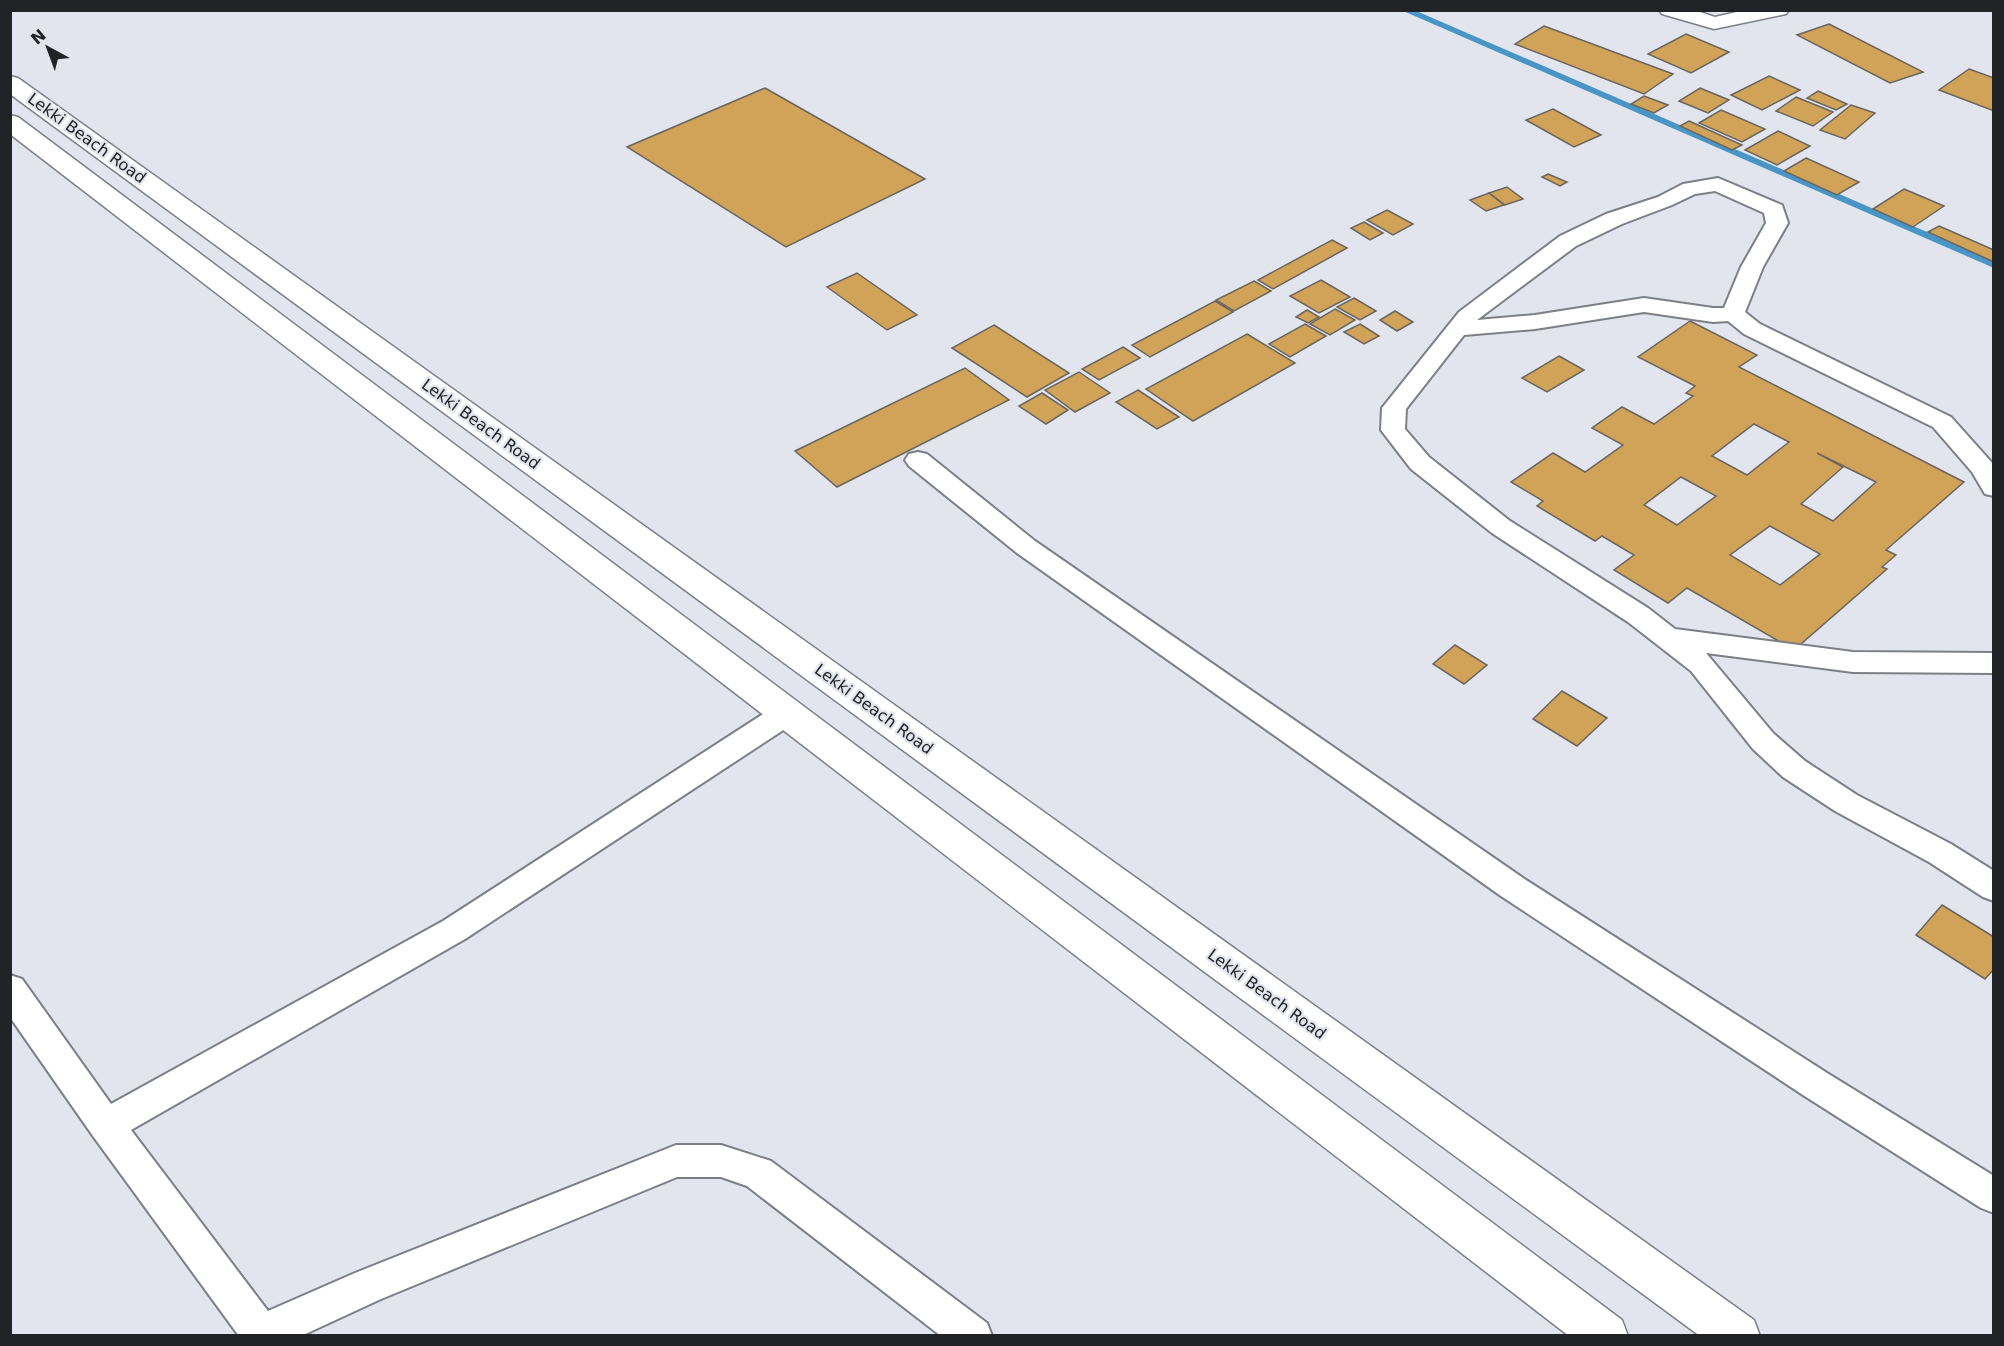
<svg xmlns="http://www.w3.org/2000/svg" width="2004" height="1346" viewBox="0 0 2004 1346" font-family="'DejaVu Sans',sans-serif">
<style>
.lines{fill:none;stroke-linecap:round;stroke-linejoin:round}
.stream{fill:#4895c6;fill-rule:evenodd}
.building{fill:#d0a359;stroke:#6a655f;stroke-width:1.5;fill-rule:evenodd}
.service-casing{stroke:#7d7f87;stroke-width:4}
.minor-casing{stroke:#7d7f87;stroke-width:3}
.primary-casing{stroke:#7d7f87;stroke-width:3}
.service{fill:#fff;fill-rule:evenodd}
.minor{fill:#fff;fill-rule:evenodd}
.primary{fill:#fff;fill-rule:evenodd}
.labels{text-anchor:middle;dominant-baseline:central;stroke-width:4.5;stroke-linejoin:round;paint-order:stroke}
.street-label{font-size:16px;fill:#222326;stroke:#e2e5ee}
</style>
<rect width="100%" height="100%" fill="#e2e5ee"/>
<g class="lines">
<polygon class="stream" points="1401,10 1414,10 1994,261 1994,268"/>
</g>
<g class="building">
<polygon points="1829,24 1923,72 1890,83 1797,35"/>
<polygon points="1544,26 1673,74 1644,94 1515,44"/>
<polygon points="1686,34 1729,52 1691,73 1648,54"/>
<polygon points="1969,69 1994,78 1994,111 1939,90"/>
<polygon points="1769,76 1800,90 1762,110 1731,95"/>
<polygon points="765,88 925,179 786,247 627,147"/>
<polygon points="1700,88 1729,100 1708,113 1679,101"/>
<polygon points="1818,91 1847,104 1836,110 1807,98"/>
<polygon points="1644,96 1668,105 1654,113 1631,104"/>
<polygon points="1796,97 1833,112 1813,126 1776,111"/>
<polygon points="1851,105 1875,113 1845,139 1820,130"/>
<polygon points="1553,109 1601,135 1574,147 1526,120"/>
<polygon points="1721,110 1765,129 1742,142 1699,123"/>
<polygon points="1689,121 1742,145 1732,150 1680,126"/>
<polygon points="1778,131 1810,146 1777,165 1745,150"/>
<polygon points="1806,158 1859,182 1837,195 1784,171"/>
<polygon points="1548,174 1567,182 1560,186 1542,177"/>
<polygon points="1507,187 1523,199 1505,205 1489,193"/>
<polygon points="1904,189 1944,206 1913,227 1873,209"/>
<polygon points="1489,193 1504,205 1486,211 1470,200"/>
<polygon points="1387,210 1413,224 1393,235 1367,220"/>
<polygon points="1364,222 1383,233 1370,240 1351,228"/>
<polygon points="1939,226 1994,250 1994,262 1928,232"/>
<polygon points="1332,240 1347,248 1273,289 1258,280"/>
<polygon points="857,273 917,315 887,330 827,287"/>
<polygon points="1321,280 1350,297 1319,313 1290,296"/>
<polygon points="1254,281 1271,291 1234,311 1216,300"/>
<polygon points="1354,298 1376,311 1360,320 1337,307"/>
<polygon points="1215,301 1233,312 1150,357 1132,345"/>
<polygon points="1335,309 1355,320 1330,335 1310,324"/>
<polygon points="1307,310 1319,317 1308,323 1296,317"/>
<polygon points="1395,311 1413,322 1397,331 1380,320"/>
<path d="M1690,321l67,34 -18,12 225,115 -78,68 10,5 -14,12 5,2 -93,81 -107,-62 -19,15 -54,-33 20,-15 -32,-19 -7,5 -58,-35 6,-5 -32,-19 42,-29 32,19 38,-27 -31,-17 30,-21 32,17 39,-28 -7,-3 9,-7 -57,-29zM1754,424l35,18 -42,33 -35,-19zM1817,453l59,29 -43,39 -32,-17 42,-37zM1681,477l35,19 -39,29 -33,-20zM1770,526l50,28 -40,31 -50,-30z"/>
<polygon points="1305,324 1326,336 1290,357 1269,344"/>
<polygon points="1360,324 1379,336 1364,344 1344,332"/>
<polygon points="994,325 1069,373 1027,397 952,348"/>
<polygon points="1247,334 1295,363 1193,421 1146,389"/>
<polygon points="1123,347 1140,358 1099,380 1082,369"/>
<polygon points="1559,356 1584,370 1547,392 1522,378"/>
<polygon points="965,368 1009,400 837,487 795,451"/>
<polygon points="1079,372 1110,393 1075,412 1045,390"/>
<polygon points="1138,390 1179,417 1157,429 1116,402"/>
<polygon points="1042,393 1068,410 1046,424 1019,406"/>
<polygon points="1455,645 1487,665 1464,684 1433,664"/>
<polygon points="1562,691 1607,718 1577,746 1533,719"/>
<polygon points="1942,905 1994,937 1994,969 1985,979 1916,935"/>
</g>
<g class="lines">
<defs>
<g id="service">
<path d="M1718,178l64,27 6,18 -25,44 -18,45 15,12 191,93 43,48v31l-9,-2 -13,-22 -39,-45 -189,-93 -16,-13 -15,1 -69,-10 -109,17 -71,6 -58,74 -1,20 24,28 81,64 138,87 27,21 178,23 141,1v20l-141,-1 -147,-19 67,80 32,28 52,34 94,49 43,27v30l-11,-4 -54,-35 -94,-51 -52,-34 -30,-28 -62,-78 -63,-49 -136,-89 -81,-64 -30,-39 1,-22 77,-96 101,-76 46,-22 52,-17 25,-13zM1715,191l49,22 2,10 -25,44 -17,41h-11l-69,-10 -109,17 -58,5 99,-74 46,-22 50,-19 23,-11z"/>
<polygon points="918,452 927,454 1035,541 1523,878 1827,1073 1994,1176 1994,1213 1981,1208 1803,1095 1501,896 1017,553 909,466 905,460 909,454"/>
<polygon points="787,702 797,705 802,713 797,721 465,939 131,1130 268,1311 355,1273 676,1145 721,1145 771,1161 987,1323 992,1336 941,1336 747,1186 721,1177 677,1177 381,1299 301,1336 239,1336 93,1136 10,1017 10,975 22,979 111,1104 443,921 777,705"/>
</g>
<polygon id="minor" points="1659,10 1694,10 1715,17 1745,10 1789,10 1786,14 1714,29 1662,14"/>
<g id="primary">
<polygon points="10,76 18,78 1754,1320 1760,1336 1700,1336 10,94"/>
<polygon points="10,115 18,117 1622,1320 1628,1336 1569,1336 10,134"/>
</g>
</defs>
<use href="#service" class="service-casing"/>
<use href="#minor" class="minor-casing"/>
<use href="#primary" class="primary-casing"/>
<use href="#service" class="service"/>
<use href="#minor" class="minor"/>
<use href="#primary" class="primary"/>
</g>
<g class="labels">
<g class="street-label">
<text transform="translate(87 138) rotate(36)">Lekki Beach Road</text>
<text transform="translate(481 424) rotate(36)">Lekki Beach Road</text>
<text transform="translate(874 709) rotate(36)">Lekki Beach Road</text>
<text transform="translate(1267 994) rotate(36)">Lekki Beach Road</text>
</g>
</g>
<rect width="2004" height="1346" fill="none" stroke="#222326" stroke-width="24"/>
<g transform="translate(48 48) rotate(319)" stroke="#e2e5ee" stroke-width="4.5" paint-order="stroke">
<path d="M0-4.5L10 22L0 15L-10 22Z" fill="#222326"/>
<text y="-9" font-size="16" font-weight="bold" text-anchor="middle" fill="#222326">N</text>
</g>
</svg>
